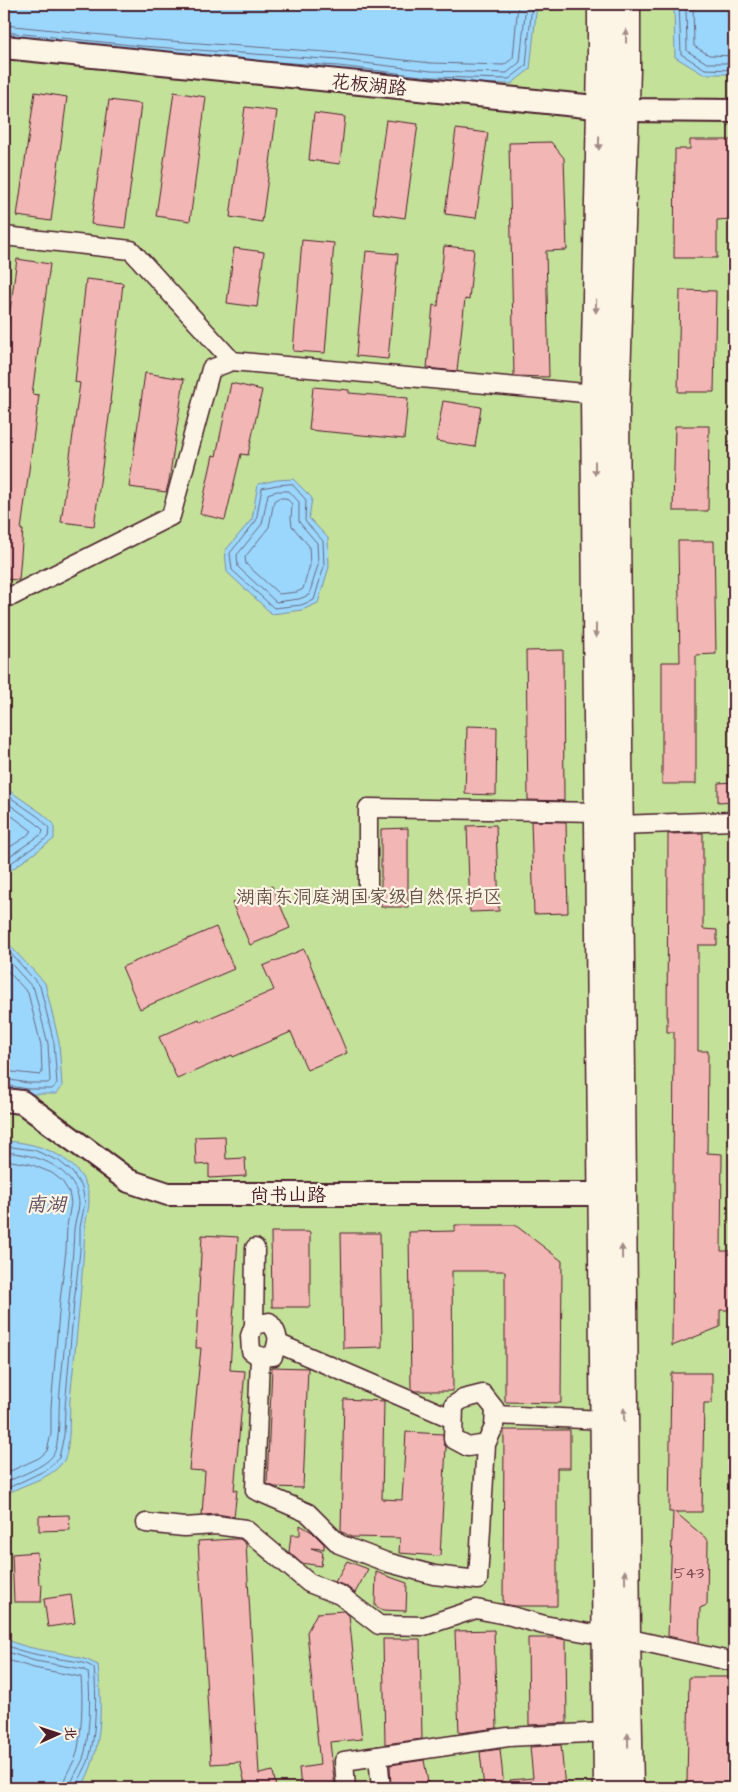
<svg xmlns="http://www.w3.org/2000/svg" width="738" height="1792" viewBox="0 0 738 1792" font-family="'Architects Daughter','LXGW WenKai TC',sans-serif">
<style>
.green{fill:#c3e199;stroke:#868062}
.water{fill:#9bd7fc;stroke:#7b8da8}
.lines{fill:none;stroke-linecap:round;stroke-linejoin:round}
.shore{stroke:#6a697f;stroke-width:1}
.building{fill:#f2b6b4;stroke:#4a1f2b}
.minor-casing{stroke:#4a1f2b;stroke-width:21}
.tertiary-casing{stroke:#4a1f2b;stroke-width:26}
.primary-casing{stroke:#4a1f2b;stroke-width:31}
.minor{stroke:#fcf5e5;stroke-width:18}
.tertiary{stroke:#fcf5e5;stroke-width:22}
.primary{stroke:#fcf5e5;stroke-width:28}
.oneway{fill:#a38a88}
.labels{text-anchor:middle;stroke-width:4.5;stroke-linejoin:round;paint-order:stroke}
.number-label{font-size:16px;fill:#74454d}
.street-label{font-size:19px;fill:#4a1f2b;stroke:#fcf5e5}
.park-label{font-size:19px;fill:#685046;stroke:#fcf5e5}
.water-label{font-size:20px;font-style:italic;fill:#5e4d5f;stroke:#fcf5e5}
</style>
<rect width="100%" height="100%" fill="#f9e2d6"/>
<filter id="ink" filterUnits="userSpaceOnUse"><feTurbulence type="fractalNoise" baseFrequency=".02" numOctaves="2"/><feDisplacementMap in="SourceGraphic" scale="10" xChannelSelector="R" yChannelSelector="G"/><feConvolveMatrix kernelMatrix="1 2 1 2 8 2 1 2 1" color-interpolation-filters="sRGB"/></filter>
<g filter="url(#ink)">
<rect class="green" x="4" y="4" width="730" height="1784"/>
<g class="water">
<polygon points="4,4 537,4 530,69 511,84 430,82 4,43"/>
<polygon points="674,4 734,4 734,74 703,74 675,57"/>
<polygon points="293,479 312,498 309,518 328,538 329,567 318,603 302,610 272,614 227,572 225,551 252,519 258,484 277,480"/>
<polygon points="4,787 43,814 54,824 54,839 4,875"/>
<polygon points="4,937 11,947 45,983 59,1042 62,1086 56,1094 27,1094 4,1090"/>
<path d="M 4,1141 C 35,1142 73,1154 86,1185 C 93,1201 86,1214 85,1229 C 82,1286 76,1343 70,1399 C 69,1414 71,1451 63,1462 C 49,1481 22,1483 4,1496 Z"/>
<path d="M 4,1638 C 33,1654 69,1649 98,1665 C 102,1707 103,1751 81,1788 L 4,1788 Z"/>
</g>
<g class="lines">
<g class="shore">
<polyline points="679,4 681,54 705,69 734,70"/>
<polyline points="686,4 687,51 707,63 734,63"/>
<polyline points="693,4 694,46 709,55 734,56"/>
<polyline points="4,25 142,39 340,53 431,63 504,65 513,58 518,4"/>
<polyline points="4,32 141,46 339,60 431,71 507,73 520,62 526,4"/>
<polyline points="276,62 338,66 430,77 509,79 526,66 532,4"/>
<polygon points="292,484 306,500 305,521 323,541 324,566 314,600 301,605 274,608 232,570 230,553 256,521 262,488 277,485"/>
<polygon points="278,491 289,491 299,502 299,522 317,543 318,565 309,595 299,599 276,602 238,567 237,555 262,524 268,494"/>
<polygon points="279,498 286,498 292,504 291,518 292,526 309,546 310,565 303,589 297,592 279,594 246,564 245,557 269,527 274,501"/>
<polyline points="4,793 40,818 49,828 48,837 4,868"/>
<polyline points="4,801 36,823 43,830 42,834 4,860"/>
<polyline points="4,810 32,831 24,838 4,851"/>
<polyline points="4,946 40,986 54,1043 57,1084 52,1089 28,1089 4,1085"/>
<polyline points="4,956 34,989 48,1044 50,1081 48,1083 28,1083 4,1079"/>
<polyline points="4,967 28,993 41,1045 42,1073 40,1075 4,1071"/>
<polyline points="4,1146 34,1150 59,1161 72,1172 82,1187 85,1203 80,1227 80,1251 74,1302 65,1408 64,1435 59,1458 46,1470 4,1490"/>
<path d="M 4,1152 C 31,1154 62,1162 75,1188 C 77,1192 79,1198 79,1203 C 79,1211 75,1220 74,1229 C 72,1283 65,1337 60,1391 C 58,1407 61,1443 53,1455 C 46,1467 16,1477 4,1483"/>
<polyline points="4,1160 30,1164 52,1173 62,1181 69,1192 71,1203 67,1226 66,1250 60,1301 51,1407 51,1434 47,1451 39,1458 4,1474"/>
<path d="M 4,1644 C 21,1653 41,1655 60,1659 C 72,1661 84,1661 94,1668 C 97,1693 96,1735 89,1759 C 86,1769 78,1778 77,1788"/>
<path d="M 4,1651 L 35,1661 L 82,1669 L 88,1672 C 91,1694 90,1738 83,1759 C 79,1769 71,1778 71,1788"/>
<path d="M 4,1659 L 34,1668 L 81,1677 C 83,1697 82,1737 76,1756 C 72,1767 63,1776 63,1788"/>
</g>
</g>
<g class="building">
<polygon points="35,92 67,97 51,221 17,216"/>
<polygon points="174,92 206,97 190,221 156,216"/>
<polygon points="109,100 141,104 125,228 91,224"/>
<polygon points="245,107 277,111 262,222 230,217"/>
<polygon points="314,113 345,117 340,164 309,160"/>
<polygon points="386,120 418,124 405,218 373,213"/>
<polygon points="456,129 488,133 476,218 445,214"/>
<polygon points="690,140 734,140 734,219 717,220 717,258 674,258 675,149 690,149"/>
<polygon points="551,142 564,158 567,250 546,251 549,377 514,376 509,143"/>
<polygon points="302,240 334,243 325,353 293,351"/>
<polygon points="444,246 474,249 469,300 465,299 457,371 427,368 433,305 438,306"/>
<polygon points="234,248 264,252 257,307 227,303"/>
<polygon points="366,251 398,254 388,359 356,356"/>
<polygon points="17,259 50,264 32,394 39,395 21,530 23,530 19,580 4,579 4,408 7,384 4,383 4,355"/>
<polygon points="86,279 123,283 110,402 111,402 94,526 61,522 80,383 75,382"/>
<polygon points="680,290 716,291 714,392 678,392"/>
<polygon points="145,373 184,379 169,481 166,492 129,487"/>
<polygon points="231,383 262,390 248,455 241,454 225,520 200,514 213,455 216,456"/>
<polygon points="313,387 349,390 349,393 408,398 404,439 309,430"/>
<polygon points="443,401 481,407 475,447 436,441"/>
<polygon points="675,426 709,426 708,511 673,511"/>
<polygon points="678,541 714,541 716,654 696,655 696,784 662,784 662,662 680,662"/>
<polygon points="563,650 564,801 528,800 526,651"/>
<polygon points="467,726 497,727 496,795 465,794"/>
<polygon points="734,782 734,801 718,802 718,783"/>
<polygon points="531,821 566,822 568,913 534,914"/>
<polygon points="496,825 499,911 470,912 467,826"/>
<polygon points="408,828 408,907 381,907 381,829"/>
<polygon points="703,833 703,929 717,930 717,945 698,945 698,1051 708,1051 707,1153 722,1154 721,1251 734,1251 734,1310 720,1310 720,1327 672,1346 674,1032 667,1032 668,834"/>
<polygon points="272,886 290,928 250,945 232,903"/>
<polygon points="216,927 234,969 140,1009 122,967"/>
<polygon points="304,949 347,1053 307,1070 291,1032 233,1057 232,1055 177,1079 159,1037 199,1019 200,1022 274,990 263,966"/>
<polygon points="225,1136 226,1159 245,1158 246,1176 209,1178 209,1164 196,1165 195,1137"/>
<polygon points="455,1225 515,1225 562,1261 561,1403 505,1402 505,1271 452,1271 453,1391 415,1391 411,1389 409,1232 455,1231"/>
<polygon points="271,1232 310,1232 310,1307 272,1307"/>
<polygon points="341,1233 380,1233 382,1347 343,1348"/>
<polygon points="202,1235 238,1237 230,1370 245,1371 234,1490 237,1490 234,1517 217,1514 202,1515 205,1471 189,1470 201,1348 196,1348"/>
<polygon points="272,1367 308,1368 303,1488 275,1487 267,1484"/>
<polygon points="671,1373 712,1373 712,1403 704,1403 702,1512 675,1512 708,1540 707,1605 700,1608 699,1643 668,1636 673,1512 669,1512"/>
<polygon points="344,1399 384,1401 382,1499 402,1500 406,1432 443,1434 444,1444 446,1447 440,1556 399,1553 400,1538 351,1537 341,1531"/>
<polygon points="504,1430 570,1430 570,1468 557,1468 557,1606 515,1606 503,1604"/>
<polygon points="69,1515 70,1530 39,1531 39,1516"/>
<polygon points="300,1525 312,1532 324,1544 324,1549 311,1548 323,1552 321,1566 301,1563 289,1552 291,1535 300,1535"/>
<polygon points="236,1539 240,1539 246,1544 259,1774 273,1771 276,1788 246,1788 240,1762 211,1764 198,1541"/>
<polygon points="37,1552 39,1584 42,1584 41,1602 14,1602 12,1554"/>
<polygon points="347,1561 368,1569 355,1593 346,1586 335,1582"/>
<polygon points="376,1572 407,1583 406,1611 383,1610 375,1606"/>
<polygon points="71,1595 75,1623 48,1627 44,1599"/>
<polygon points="343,1611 349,1615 362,1739 330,1742 335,1788 301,1788 299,1768 320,1765 307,1632 317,1613"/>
<polygon points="494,1630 497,1728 459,1733 455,1631"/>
<polygon points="528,1638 556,1638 566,1640 567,1723 529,1725"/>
<polygon points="383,1639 420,1639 422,1739 385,1744"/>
<polygon points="689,1677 733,1677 731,1784 687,1784"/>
<polygon points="561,1745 565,1788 511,1788 510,1780 533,1778 530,1747"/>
<polygon points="500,1749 504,1788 484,1788 480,1752"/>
<polygon points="424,1760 429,1788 391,1788 390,1765"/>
</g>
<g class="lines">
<g class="minor-casing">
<g id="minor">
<polyline points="4,236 131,250 232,361 595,394"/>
<polyline points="4,596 12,596 171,516 211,369 232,361"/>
<polyline points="618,825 734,821"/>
<polyline points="368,887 368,808 598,812"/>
<path d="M 254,1325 L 250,1336 L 251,1351 L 260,1357 L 273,1356 C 279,1340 280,1335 269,1322 L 254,1325 L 255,1248"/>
<polyline points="277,1343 453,1419"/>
<polyline points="260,1357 255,1490 308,1513 339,1544 386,1562 434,1575 478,1580 486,1444 494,1427 495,1409 483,1394 463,1399 454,1405 453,1439 468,1447 486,1444"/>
<polyline points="495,1415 604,1420"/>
<polyline points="146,1523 184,1527 216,1525 245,1529 309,1583 340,1595 379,1625 424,1626 476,1609 511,1616 544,1625 606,1636"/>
<polyline points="626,1638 734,1662"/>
<polyline points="378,1756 381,1788"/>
<polyline points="346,1788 344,1761 508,1737 607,1732"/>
</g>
</g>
<g class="tertiary-casing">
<g id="tertiary">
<polyline points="4,47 625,110 734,111"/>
<polyline points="4,1100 22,1102 129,1181 168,1194 601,1194"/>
</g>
</g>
<g class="primary-casing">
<g id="primary">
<polyline points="602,4 602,60 595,394 608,1788"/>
<polyline points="626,4 626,69 615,410 626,1638 629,1788"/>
</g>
</g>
<use href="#minor" class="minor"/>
<use href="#tertiary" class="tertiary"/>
<use href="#primary" class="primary"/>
</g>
<defs><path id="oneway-solid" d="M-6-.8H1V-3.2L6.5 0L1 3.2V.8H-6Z" transform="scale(1.25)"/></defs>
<g class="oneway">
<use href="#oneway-solid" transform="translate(626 36) rotate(-91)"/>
<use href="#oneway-solid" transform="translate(599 143) rotate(91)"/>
<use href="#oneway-solid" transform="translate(596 306) rotate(91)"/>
<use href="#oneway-solid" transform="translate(595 468) rotate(90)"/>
<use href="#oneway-solid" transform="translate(596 631) rotate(90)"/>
<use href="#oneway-solid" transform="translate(622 1252) rotate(-91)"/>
<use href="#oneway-solid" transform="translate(624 1415) rotate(-91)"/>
<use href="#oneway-solid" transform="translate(625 1577) rotate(-91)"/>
<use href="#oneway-solid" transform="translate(628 1740) rotate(-91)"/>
</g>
</g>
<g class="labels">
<g class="number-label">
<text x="689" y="1578">543</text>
</g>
<g class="street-label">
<text transform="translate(369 84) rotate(6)" y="7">花板湖路</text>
<text x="288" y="1201">尚书山路</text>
</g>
<g class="park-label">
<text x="369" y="903">湖南东洞庭湖国家级自然保护区</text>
</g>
<g class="water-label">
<text x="46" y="1211">南湖</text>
</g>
</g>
<rect width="738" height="1792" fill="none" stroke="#fcf5e5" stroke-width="20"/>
<rect x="10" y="10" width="718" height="1772" fill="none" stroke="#4a1f2b" stroke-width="2" filter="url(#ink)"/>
<g transform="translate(58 1734) rotate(87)" stroke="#fcf5e5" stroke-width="4" paint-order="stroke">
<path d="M0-4L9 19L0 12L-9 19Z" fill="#4a1f2b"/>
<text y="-8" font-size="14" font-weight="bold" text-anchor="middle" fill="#4a1f2b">北</text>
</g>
</svg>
